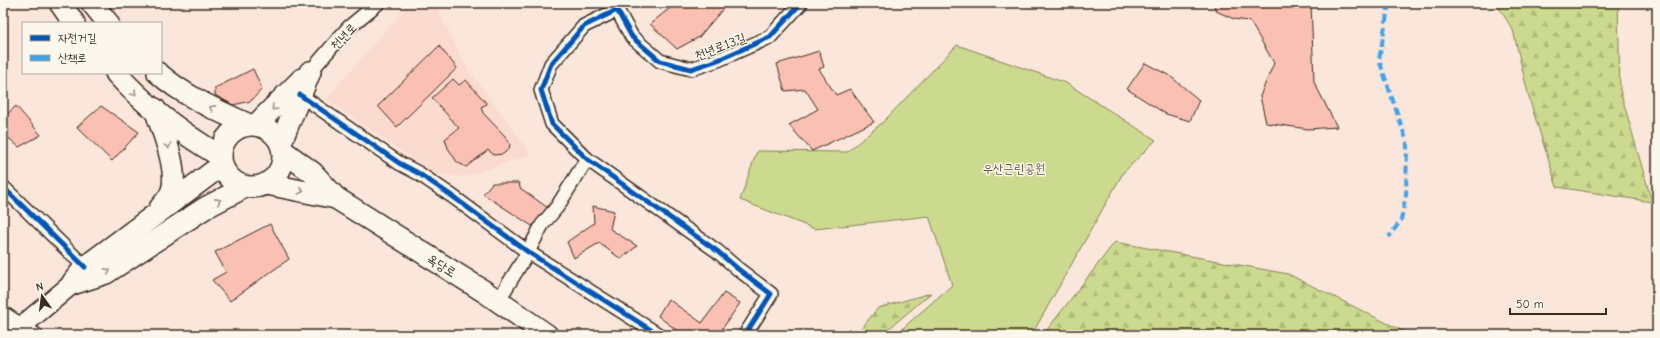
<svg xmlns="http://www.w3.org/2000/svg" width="1660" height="338" viewBox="0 0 1660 338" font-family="'Comic Neue','Poor Story',sans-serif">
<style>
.built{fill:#fbdbcf}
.forest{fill:url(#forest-firs);stroke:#838256}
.green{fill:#cbda8e;stroke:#838256}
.building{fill:#fbc0b4;stroke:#3b2a1e}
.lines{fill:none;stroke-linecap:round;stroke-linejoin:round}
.minor-casing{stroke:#3b2a1e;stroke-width:16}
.secondary-casing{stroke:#3b2a1e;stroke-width:22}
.primary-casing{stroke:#3b2a1e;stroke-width:24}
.minor{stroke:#fbf7ec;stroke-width:13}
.secondary{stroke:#fbf7ec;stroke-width:19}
.primary{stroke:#fbf7ec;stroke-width:21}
.quiet{stroke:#3fa3ea;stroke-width:4;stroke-dasharray:8 4;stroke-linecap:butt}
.cycleway-casing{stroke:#fbf7ec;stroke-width:8}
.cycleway{stroke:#0057b8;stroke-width:5}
.oneway{stroke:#9b9085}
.labels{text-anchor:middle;stroke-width:3;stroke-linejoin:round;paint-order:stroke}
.street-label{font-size:13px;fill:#3b2a1e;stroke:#fbf7ec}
.park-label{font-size:13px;fill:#5f563a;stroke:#fbf7ec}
</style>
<defs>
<pattern id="forest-firs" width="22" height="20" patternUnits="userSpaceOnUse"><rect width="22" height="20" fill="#cbda8e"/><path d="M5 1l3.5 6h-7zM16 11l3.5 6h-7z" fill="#afbb7a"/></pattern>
</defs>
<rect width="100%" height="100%" fill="#fbe6db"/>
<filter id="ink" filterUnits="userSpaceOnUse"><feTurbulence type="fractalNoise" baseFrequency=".025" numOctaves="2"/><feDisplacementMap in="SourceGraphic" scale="8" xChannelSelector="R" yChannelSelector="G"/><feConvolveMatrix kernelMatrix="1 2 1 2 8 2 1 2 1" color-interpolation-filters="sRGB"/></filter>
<g filter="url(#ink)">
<polygon class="built" points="418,3 435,3 466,66 531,154 465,177 434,174 326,99 405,8"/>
<g class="forest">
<polygon points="1496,3 1618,3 1620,90 1652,202 1557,187 1529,98 1513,30"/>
<polygon points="1115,242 1288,274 1411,335 1043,335"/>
<polygon points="931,293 885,332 885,335 856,335 878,308"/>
</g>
<polygon class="green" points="957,45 1066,83 1156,140 1123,173 1035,329 1020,335 895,335 952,285 929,216 815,229 740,200 757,151 847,152 883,122"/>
<g class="building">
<polygon points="677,3 728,3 699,37 677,49 650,24 670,8 678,7"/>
<polygon points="1213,3 1311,3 1314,82 1337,127 1308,129 1266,123 1260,96 1274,63 1252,25 1248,21 1234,19 1216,11"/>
<polygon points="439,46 457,68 397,127 378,106"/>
<polygon points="819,51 824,67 819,69 836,95 850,89 874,122 812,151 789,125 818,109 805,89 785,91 777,64"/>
<polygon points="1145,63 1170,76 1199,100 1190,121 1166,114 1127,89"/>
<polygon points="253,69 262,89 251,101 233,105 215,95 215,88"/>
<polygon points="453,79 459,85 466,80 487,104 481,107 483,113 505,136 510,144 509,149 503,154 494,155 488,150 466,167 457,162 448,148 445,139 459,128 432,98"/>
<polygon points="16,106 41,135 19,147 3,133 3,118"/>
<polygon points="101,106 139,132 112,161 77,127"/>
<polygon points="492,183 519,183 520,188 551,210 532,226 483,194"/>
<polygon points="593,206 614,211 610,229 637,246 621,259 599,243 574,258 567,242 594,223"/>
<polygon points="270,224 289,259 230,301 212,280 226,272 215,252"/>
<polygon points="724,293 740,303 718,335 697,335 690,330 683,335 658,316 668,299 702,323"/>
</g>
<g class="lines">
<g class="minor-casing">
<g id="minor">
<polyline points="611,3 617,10 632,37 660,61 691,69 718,60 770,37 801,3"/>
<polyline points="617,10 584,26 551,64 541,90 552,124 587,159 717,251 738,269 771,294 745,335"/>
<polyline points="310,72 348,28 378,3"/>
<polyline points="300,95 399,163 418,173 452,196 528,252 659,335"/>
<polyline points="3,187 85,267"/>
<polyline points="498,301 528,252 542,225 557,207 587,159"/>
<polyline points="3,313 36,335"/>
</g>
</g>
<g class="secondary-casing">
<polyline id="secondary" points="8,335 22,326 72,284"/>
</g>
<g class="primary-casing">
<g id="primary">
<polyline points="60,3 74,23"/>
<polyline points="92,3 108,23"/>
<path d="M 116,73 C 145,106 183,134 220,156"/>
<path d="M 158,73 C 184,96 216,110 247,124"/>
<path d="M 155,109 C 162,129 180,173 171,193 C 169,198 164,203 160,208"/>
<polyline points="257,124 302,79"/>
<circle cx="252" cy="156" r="31"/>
<polyline points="281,142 310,72"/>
<polyline points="283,151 313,173 336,198 485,292 547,335"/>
<polyline points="267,184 336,198"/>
<polyline points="73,282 85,267 222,165"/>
<polyline points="72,284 106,273 205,208 245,187"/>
</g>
</g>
<use href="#minor" class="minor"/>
<use href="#secondary" class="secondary"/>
<use href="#primary" class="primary"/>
<polyline class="quiet" points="1389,3 1379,60 1407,142 1406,195 1401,220 1389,237"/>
<g class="cycleway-casing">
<g id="cycleway">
<polyline points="611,3 617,10 632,37 660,61 691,69 718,60 770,37 801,3"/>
<polyline points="617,10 584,26 551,64 541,90 552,124 587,159 717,251 738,269 771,294 745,335"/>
<polyline points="300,95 399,163 418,173 452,196 528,252 659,335"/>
<polyline points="3,187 85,267"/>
</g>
</g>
<use href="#cycleway" class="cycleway"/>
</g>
<defs><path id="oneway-chevron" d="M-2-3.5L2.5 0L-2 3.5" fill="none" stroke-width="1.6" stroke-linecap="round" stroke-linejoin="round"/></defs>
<g class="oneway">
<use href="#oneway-chevron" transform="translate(134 93) rotate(43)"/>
<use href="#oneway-chevron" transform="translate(212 108) rotate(-151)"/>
<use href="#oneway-chevron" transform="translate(274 108) rotate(135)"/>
<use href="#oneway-chevron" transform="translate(168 146) rotate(75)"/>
<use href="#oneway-chevron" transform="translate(301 191) rotate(11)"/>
<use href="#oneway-chevron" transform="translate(218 201) rotate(-28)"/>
<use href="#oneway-chevron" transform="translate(108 271) rotate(-28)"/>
</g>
</g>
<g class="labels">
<g class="street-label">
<text transform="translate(343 36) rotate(-46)" y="5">천년로</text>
<text transform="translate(720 46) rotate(-21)" y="5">천년로13길</text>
<text transform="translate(442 265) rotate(32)" y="5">옥당로</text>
</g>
<g class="park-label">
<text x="1014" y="173">우산근린공원</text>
</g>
</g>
<rect width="1660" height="338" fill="none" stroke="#fbf7ec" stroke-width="16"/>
<rect x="8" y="8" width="1644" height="322" fill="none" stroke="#3b2a1e" stroke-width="1.5" filter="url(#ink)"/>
<rect x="22" y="22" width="140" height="52" fill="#fbf7ec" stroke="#aea59a"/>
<rect x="30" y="35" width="20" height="6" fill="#0057b8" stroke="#aea59a"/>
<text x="58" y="42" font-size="12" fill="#3b2a1e">자전거길</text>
<rect x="30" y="55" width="20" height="6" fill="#3fa3ea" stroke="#aea59a"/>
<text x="58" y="62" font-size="12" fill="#3b2a1e">산책로</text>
<g transform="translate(42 296) rotate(346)" stroke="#fbf7ec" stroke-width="3" paint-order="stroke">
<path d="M0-3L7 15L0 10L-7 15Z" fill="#3b2a1e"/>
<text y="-6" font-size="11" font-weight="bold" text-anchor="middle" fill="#3b2a1e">N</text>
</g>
<path d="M1510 308v6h96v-6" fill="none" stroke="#3b2a1e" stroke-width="2"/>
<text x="1516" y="308" font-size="12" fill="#3b2a1e" stroke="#fbf7ec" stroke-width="3" paint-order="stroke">50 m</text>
</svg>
